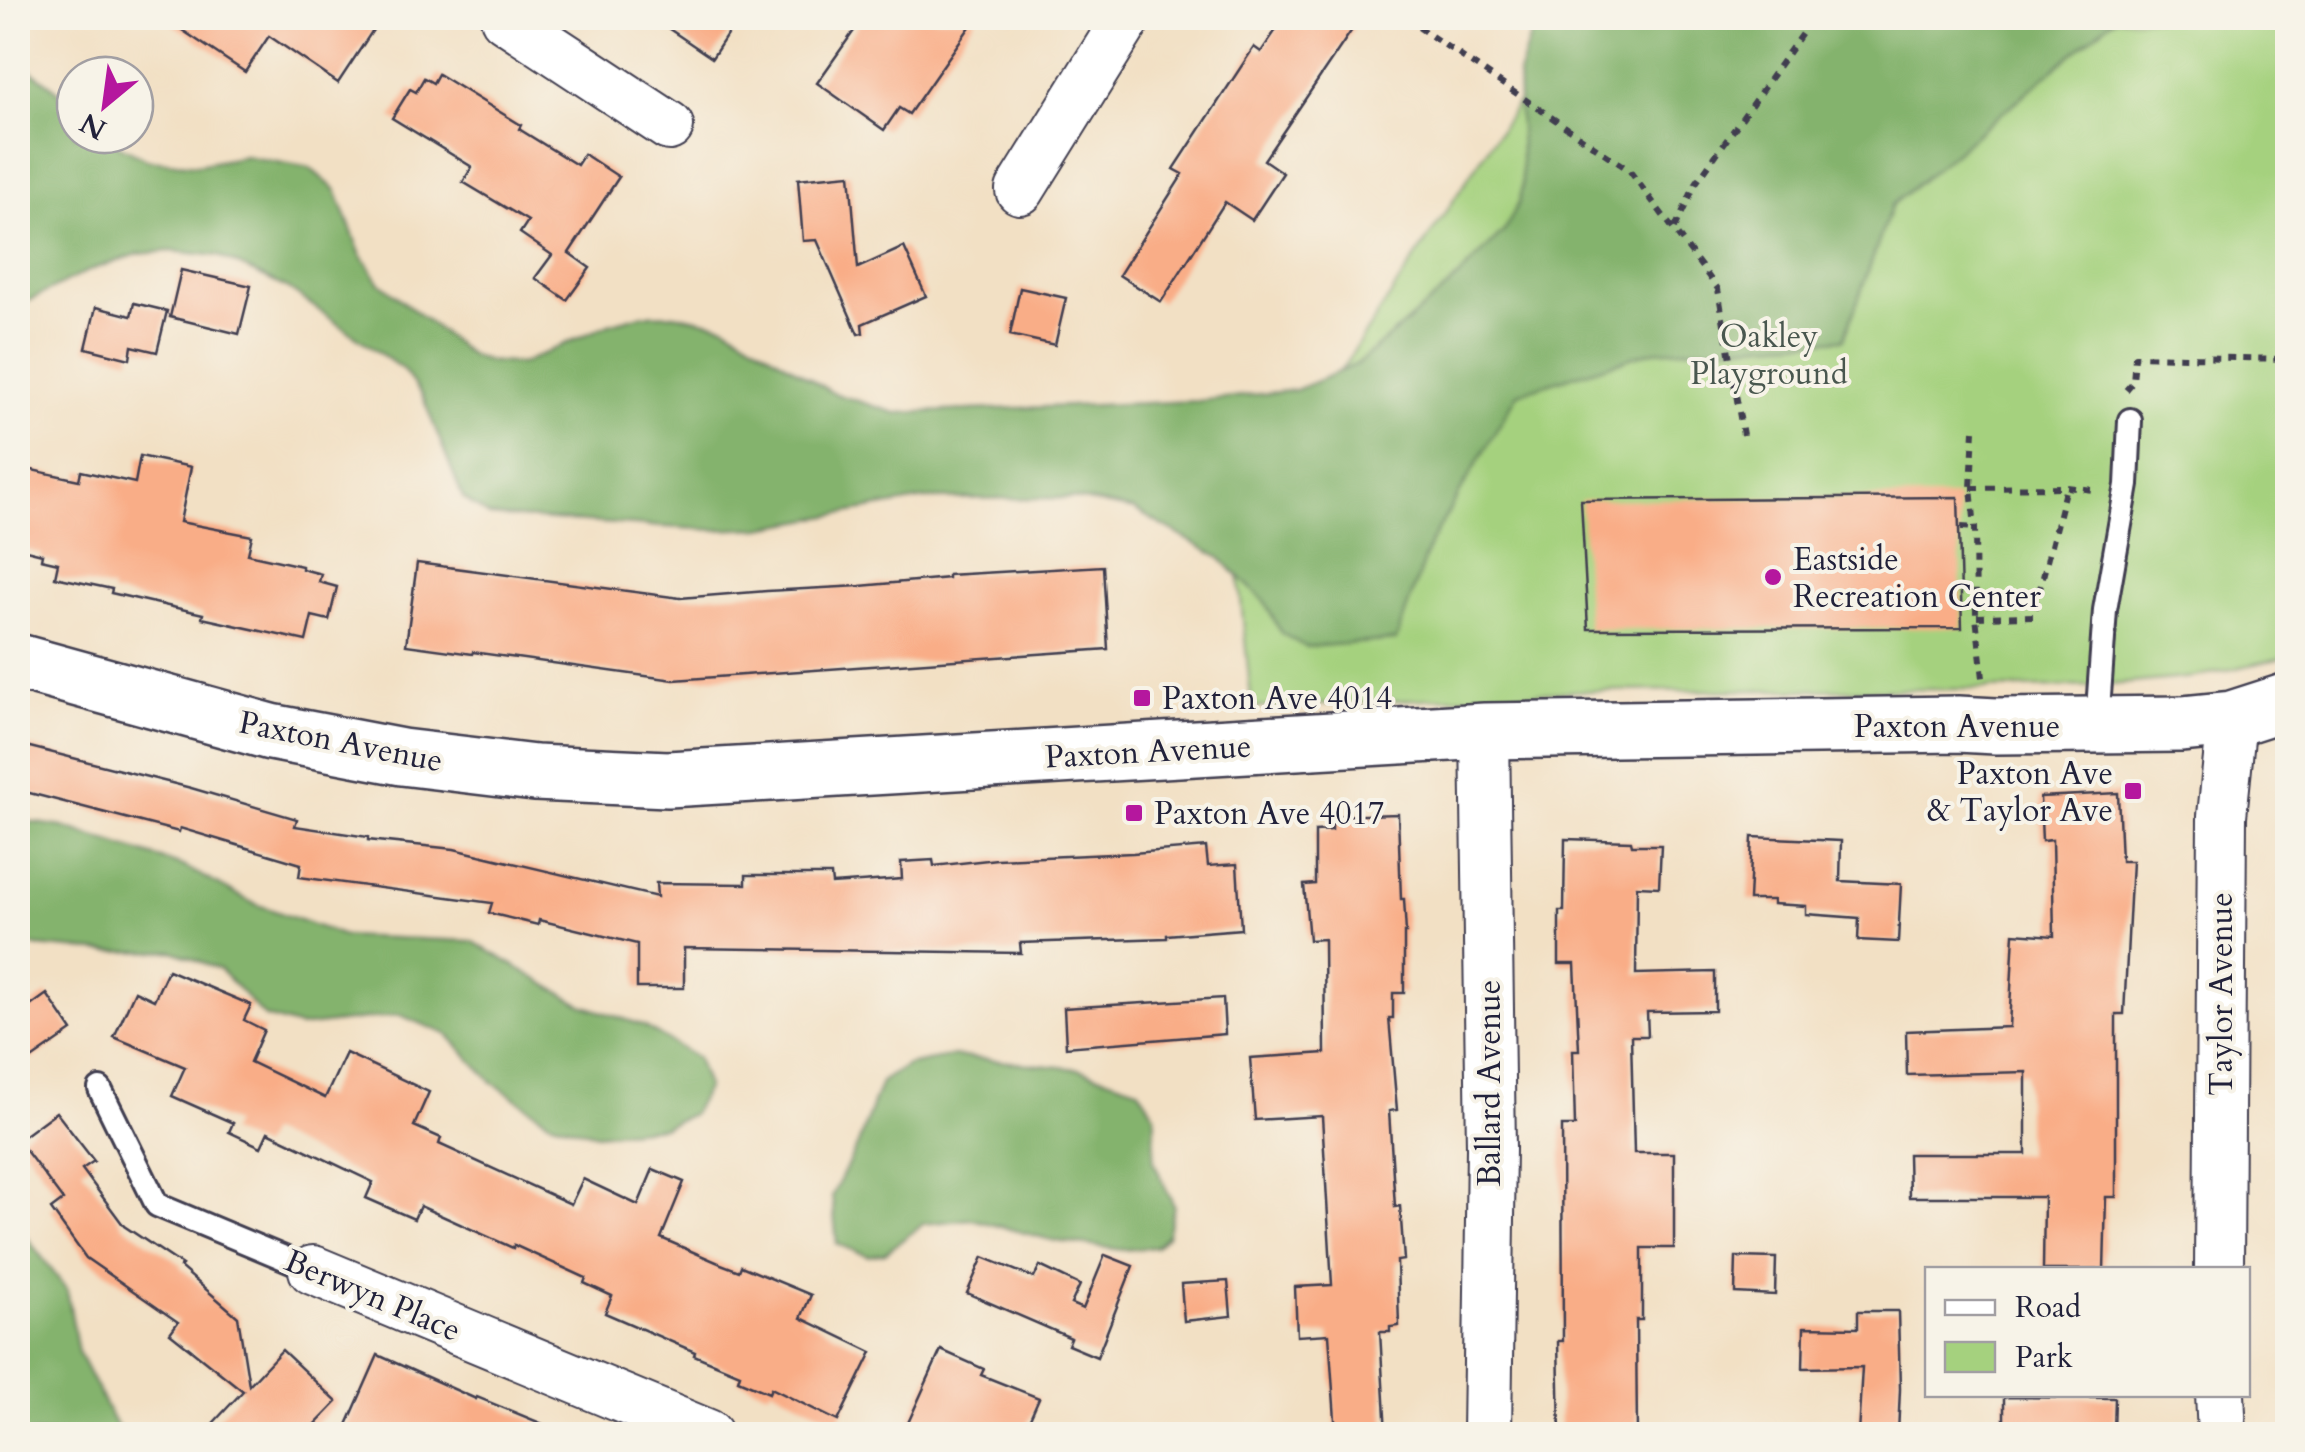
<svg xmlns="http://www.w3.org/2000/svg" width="2305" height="1452" viewBox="0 0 2305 1452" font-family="Cardo,serif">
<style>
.green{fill:#a5d17e;stroke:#647a5c;stroke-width:2.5}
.forest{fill:#84b36d;stroke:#536a54;stroke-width:2.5}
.building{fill:#f9ad87}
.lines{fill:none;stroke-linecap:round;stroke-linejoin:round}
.service-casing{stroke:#413e50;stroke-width:28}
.minor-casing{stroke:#413e50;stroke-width:52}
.tertiary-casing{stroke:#413e50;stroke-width:60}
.path{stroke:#413e50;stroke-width:6;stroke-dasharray:8 8;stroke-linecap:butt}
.service{stroke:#fff;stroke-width:22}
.minor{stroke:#fff;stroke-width:48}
.tertiary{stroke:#fff;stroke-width:55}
.poi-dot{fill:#b5179e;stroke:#f7f3e8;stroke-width:4}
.labels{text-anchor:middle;stroke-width:8;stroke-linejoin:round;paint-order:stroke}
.park-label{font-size:32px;fill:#49574f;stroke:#f7f3e8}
.poi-label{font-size:32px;fill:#22223b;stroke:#f7f3e8;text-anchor:start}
.street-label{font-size:32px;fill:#22223b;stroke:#f7f3e8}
</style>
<rect width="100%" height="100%" fill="#f7f3e8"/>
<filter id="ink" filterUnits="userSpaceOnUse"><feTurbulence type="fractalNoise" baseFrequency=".01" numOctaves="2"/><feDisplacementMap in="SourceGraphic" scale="20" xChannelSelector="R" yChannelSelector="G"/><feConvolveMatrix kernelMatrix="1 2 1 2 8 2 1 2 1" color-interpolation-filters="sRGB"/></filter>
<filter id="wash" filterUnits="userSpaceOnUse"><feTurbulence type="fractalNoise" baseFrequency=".0048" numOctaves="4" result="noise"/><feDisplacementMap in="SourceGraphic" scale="40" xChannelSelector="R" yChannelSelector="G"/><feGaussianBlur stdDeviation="2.25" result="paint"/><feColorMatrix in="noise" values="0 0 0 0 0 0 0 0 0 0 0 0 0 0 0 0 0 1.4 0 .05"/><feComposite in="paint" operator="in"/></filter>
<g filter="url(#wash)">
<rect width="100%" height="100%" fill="#f2e0c4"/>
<polygon class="green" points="1574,18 2287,18 2287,657 2195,677 2099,686 1984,689 1576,691 1252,708 1234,532"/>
<g class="forest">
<polygon points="1536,18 2115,18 1892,205 1844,339 1653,351 1518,393 1429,545 1396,640 1306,647 1281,633 1265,602 1220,558 1135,510 1072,498 925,499 761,528 714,530 489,516 463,498 422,395 402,369 289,289 219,256 171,251 138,254 90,270 18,306 18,61 56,89 75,114 75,135 98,135 149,160 197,165 245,156 310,168 336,190 360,253 379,282 471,356 488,361 521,364 609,324 641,315 675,314 725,325 833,393 896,413 1198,401 1296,390 1357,364 1447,288 1505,230 1519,202 1522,185 1518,74"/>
<polygon points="18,820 63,827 183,866 253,903 344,936 472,941 582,1005 642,1025 697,1058 707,1087 692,1114 663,1127 597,1134 549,1121 492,1082 447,1034 400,1015 299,1027 265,1017 219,969 173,951 107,952 23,945 18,948"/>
<polygon points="953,1056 1079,1069 1138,1088 1155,1114 1154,1162 1174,1206 1167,1236 1155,1247 1123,1250 1055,1241 972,1219 923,1224 885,1253 868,1256 837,1244 832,1196 858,1144 881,1082 907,1065"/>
<polygon points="18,1226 67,1290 78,1352 114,1422 123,1434 18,1434"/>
</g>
<g id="blocks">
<g class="building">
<polygon points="164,18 353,18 373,30 338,83 269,36 245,72"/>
<polygon points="653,18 738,18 712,58"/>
<polygon points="863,18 976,18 909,114 899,108 884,130 817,83"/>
<polygon points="1284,18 1360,18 1264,160 1283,173 1252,220 1225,202 1161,302 1119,275 1183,174 1174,169 1254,47 1261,52"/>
<polygon points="438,74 521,125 519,129 577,165 584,154 619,177 569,253 590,268 567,300 535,278 552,255 520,233 528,221 463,182 472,167 392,118 410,89 416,92 424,78 433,83"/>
<polygon points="850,174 858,268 904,247 926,296 862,324 863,333 858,334 817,240 803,241 798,179"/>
<polygon points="181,270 251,286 239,334 170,317"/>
<polygon points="1020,288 1066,298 1055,345 1010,335"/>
<polygon points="134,303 167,311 157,352 132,346 130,359 86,348 96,307 131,316"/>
<polygon points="140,456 191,467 180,522 252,536 248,554 302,566 302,569 321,574 319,582 337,587 329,620 312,616 306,641 202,618 203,614 111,593 112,589 55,577 58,563 41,559 42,554 18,548 18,467 79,480 81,471 135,483"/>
<polygon points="1958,497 1962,628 1588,629 1581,500"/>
<polygon points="417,563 680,598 767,591 860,586 948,578 948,575 1103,566 1108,649 674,680 473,652 472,654 406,645"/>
<polygon points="18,744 191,788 297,819 295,826 368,837 368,840 454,849 657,897 656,883 746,884 746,875 831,875 832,884 902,879 901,862 933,860 934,866 997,859 1133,853 1206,847 1208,866 1237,864 1241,929 1167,935 1167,938 1020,943 1021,953 684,948 684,988 637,988 637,944 539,920 538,925 489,913 492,903 299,877 301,864 180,828 179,832 18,790"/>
<polygon points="2118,793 2121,861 2132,861 2124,1014 2116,1014 2116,1197 2106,1197 2104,1270 2043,1270 2044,1197 1909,1197 1908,1154 2026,1154 2026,1072 1907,1075 1906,1031 2009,1027 2014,933 2054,936 2052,840 2042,841 2040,797"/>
<polygon points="1398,814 1401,899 1404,899 1406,933 1404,933 1404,993 1393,993 1393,1018 1389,1018 1397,1110 1389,1111 1395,1207 1400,1206 1404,1260 1397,1261 1399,1326 1390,1327 1390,1332 1380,1332 1386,1434 1336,1434 1329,1334 1297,1336 1295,1287 1332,1285 1322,1116 1255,1120 1250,1058 1325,1053 1324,939 1309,940 1304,885 1315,884 1315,831 1332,830 1332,816"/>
<polygon points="1752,837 1841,841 1840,881 1901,884 1898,942 1858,940 1859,918 1806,914 1806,906 1773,904 1773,900 1749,900"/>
<polygon points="1565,839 1631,841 1632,845 1661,845 1659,887 1637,886 1636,974 1715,972 1715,1011 1647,1012 1648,1036 1631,1036 1634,1153 1674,1153 1674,1248 1642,1248 1642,1320 1636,1320 1637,1434 1560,1434 1558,1341 1563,1341 1562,1126 1575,1126 1573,1050 1579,1050 1575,964 1559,964 1559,911 1564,911"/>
<polygon points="168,970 251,1005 244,1020 264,1030 250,1062 325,1098 346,1053 429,1092 414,1126 441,1138 439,1144 571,1204 583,1179 638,1205 653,1169 684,1182 661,1238 721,1264 739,1271 741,1266 811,1295 801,1318 872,1352 838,1421 771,1388 769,1393 738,1380 740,1374 694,1355 695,1352 605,1313 612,1296 584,1283 586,1278 514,1245 513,1248 420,1206 414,1219 366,1198 373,1182 268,1132 261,1147 229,1132 233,1123 172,1096 185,1067 114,1037 135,991 154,1000"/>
<polygon points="47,994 72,1031 30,1060 18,1042 18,1015"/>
<polygon points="1223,998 1225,1034 1066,1047 1064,1008"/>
<polygon points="56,1112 94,1161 82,1169 124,1226 182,1265 180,1267 238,1317 249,1385 282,1350 337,1402 306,1434 203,1434 243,1391 170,1333 178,1322 86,1258 51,1209 63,1200 18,1140"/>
<polygon points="1105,1255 1133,1266 1097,1357 1068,1345 1071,1338 967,1293 983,1257 1034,1278 1040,1266 1080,1285 1071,1304 1083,1309"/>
<polygon points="1736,1257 1776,1258 1775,1295 1735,1293"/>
<polygon points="1228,1281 1231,1316 1184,1321 1181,1284"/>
<polygon points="1858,1311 1898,1311 1900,1389 1898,1434 1858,1434 1862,1367 1803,1368 1804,1327 1858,1328"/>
<polygon points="941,1350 984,1369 981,1375 1039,1398 1023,1434 903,1434"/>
<polygon points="378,1355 476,1399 477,1397 567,1434 343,1434"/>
<polygon points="2004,1397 2115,1398 2114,1432 2103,1432 2103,1434 2004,1434"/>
</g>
</g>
</g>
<g filter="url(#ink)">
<use href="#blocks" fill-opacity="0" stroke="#413e50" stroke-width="2.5"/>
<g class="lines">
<g class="service-casing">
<g id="service">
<polyline points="2097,724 2105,610 2127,485 2130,420"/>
<polyline points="100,1089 157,1205 313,1270"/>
</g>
</g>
<g class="minor-casing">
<g id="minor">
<polyline points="505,18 669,126"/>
<polyline points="1020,190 1127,18"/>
<polyline points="1485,731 1491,1148 1487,1434"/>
<polyline points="313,1270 708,1434"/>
<polyline points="2219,1270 2222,816 2232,719"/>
<polyline points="2220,1394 2222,1434"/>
</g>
</g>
<g class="tertiary-casing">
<polyline id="tertiary" points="18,662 271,732 402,757 535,773 668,779 1485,731 1958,724 1996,726 2182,724 2232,719 2288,701"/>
</g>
<g class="path">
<polyline points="1405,18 1629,170 1718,289 1743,435"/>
<polyline points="1675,228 1696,183 1813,18"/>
<polyline points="2126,390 2133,382 2135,356 2288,359"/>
<polyline points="1974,430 1971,488 1975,528 1976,617 1983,678"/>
<polyline points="1971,488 2066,487 2094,490 2094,487"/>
<polyline points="1961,527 1975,528"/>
<polyline points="1977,617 2033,616 2066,487"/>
</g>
<use href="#service" class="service"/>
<use href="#minor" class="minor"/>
<use href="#tertiary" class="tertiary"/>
</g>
</g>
<g class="poi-dot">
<circle cx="1773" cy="577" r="10"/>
<rect x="1132" y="688" width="20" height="20" rx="5"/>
<rect x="2123" y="781" width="20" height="20" rx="5"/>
<rect x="1124" y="803" width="20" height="20" rx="5"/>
</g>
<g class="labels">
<g class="park-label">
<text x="1769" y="347">Oakley<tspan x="1769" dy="37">Playground</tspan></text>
</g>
<g class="poi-label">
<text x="1793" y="570">Eastside<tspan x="1793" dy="37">Recreation Center</tspan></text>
<text x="1162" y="709">Paxton Ave 4014</text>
<text x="2113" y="784" text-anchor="end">Paxton Ave<tspan x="2113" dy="37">&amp; Taylor Ave</tspan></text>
<text x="1154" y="824">Paxton Ave 4017</text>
</g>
<g class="street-label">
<text x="1957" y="737">Paxton Avenue</text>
<text transform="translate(341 741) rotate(11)" y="11">Paxton Avenue</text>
<text transform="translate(1148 751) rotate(-3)" y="11">Paxton Avenue</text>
<text transform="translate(2221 994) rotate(-90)" y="11">Taylor Avenue</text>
<text transform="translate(1489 1083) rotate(-90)" y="11">Ballard Avenue</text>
<text transform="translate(373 1295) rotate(23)" y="11">Berwyn Place</text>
</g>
</g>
<rect width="2305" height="1452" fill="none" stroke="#f7f3e8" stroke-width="60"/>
<rect x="1925" y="1267" width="325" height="130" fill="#f7f3e8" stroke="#a29fa3" stroke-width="2.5"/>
<rect x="1945" y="1300" width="50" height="15" fill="#ffffff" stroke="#a29fa3" stroke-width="2.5"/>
<text x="2015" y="1317" font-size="30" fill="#22223b">Road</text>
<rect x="1945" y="1342" width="50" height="30" fill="#a5d17e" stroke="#a29fa3" stroke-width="2.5"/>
<text x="2015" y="1367" font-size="30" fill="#22223b">Park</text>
<g transform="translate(105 105) rotate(209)"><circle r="48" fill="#f7f3e8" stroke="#a29fa3" stroke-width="2.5"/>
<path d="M0-8L18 38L0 25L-18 38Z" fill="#b5179e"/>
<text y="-15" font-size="28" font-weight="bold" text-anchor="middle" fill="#22223b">N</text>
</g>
</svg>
